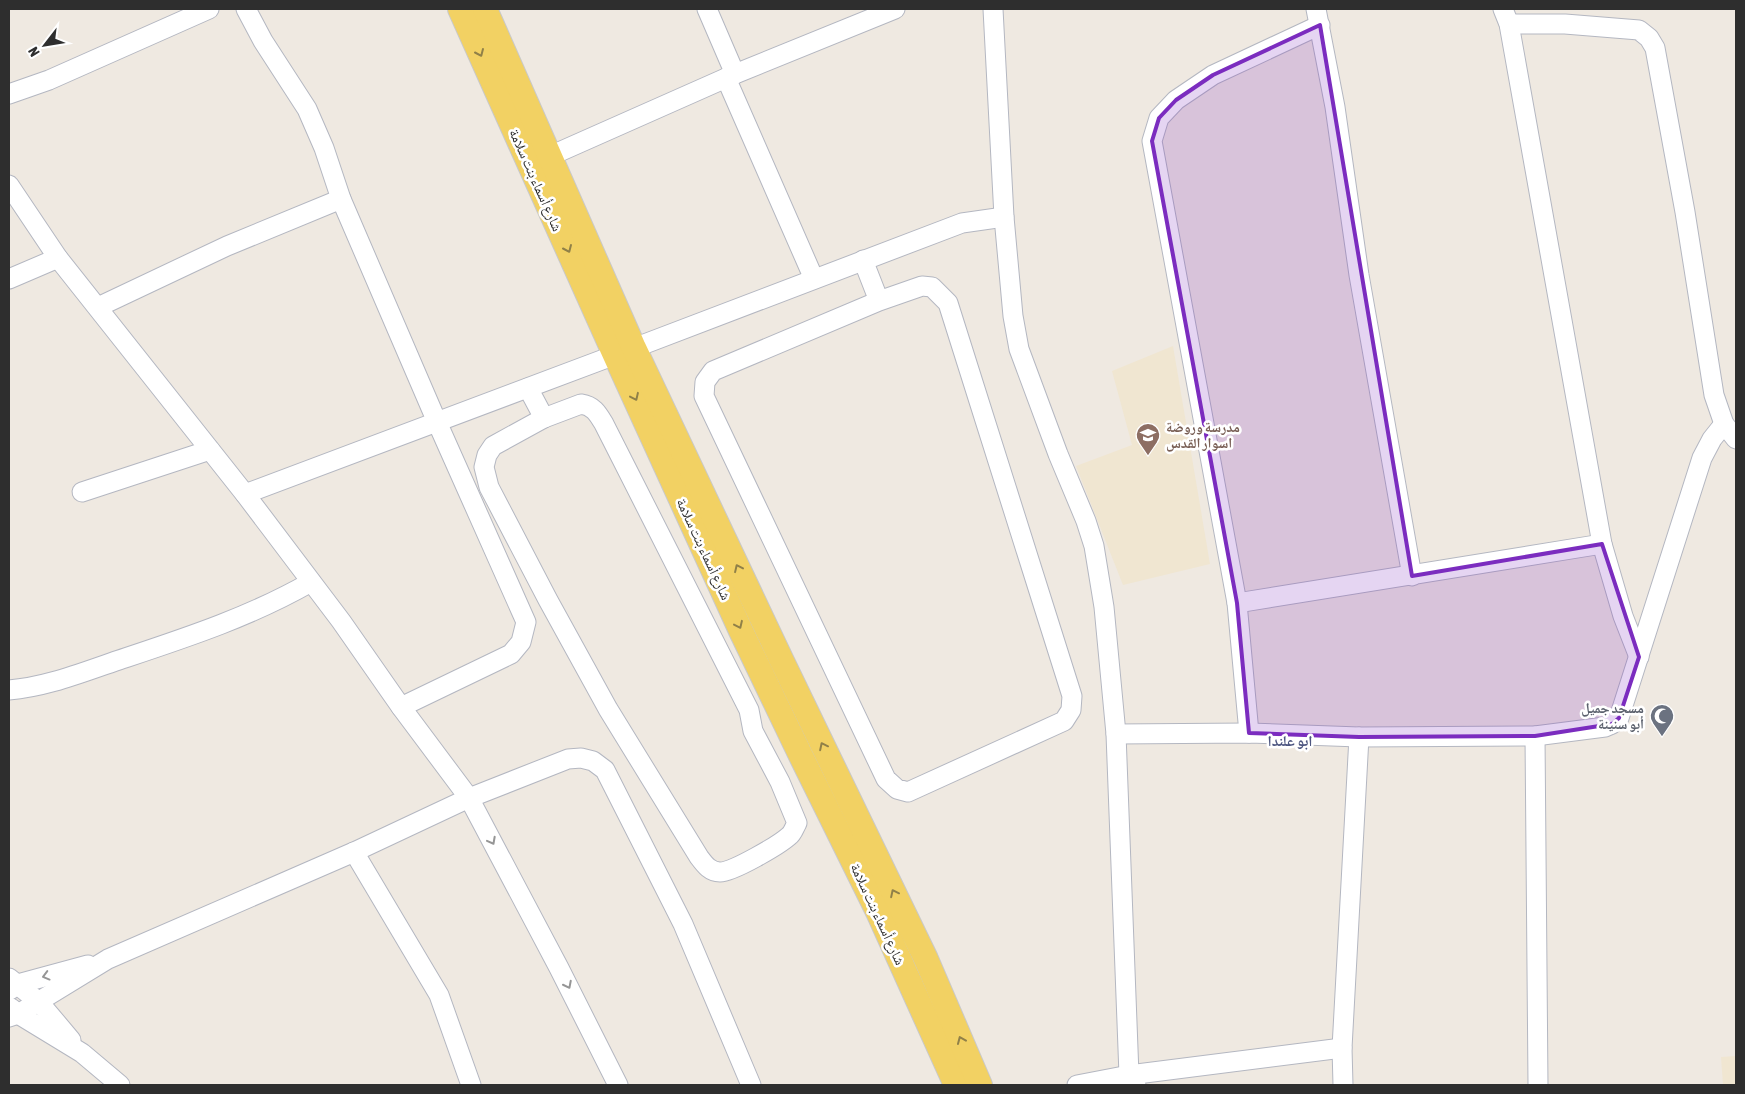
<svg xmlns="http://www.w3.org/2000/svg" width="1745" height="1094" viewBox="0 0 1745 1094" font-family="'Asap Condensed','Noto Naskh Arabic',sans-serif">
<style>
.education{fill:#f0e6d1}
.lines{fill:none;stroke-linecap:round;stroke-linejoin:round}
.minor-casing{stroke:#b4b7c1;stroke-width:21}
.major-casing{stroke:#c9c9c9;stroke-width:26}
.minor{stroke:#fff;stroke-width:19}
.major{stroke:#f2d163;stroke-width:24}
.oneway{stroke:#908048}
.oneway2{stroke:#969696}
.marked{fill:#7b2cbf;fill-opacity:0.2;stroke:#7b2cbf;stroke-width:4;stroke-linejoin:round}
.labels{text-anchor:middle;stroke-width:5;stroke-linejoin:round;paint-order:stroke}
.street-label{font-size:14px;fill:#2e2e2e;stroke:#fff}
.education-label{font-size:14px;font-weight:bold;fill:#785e54;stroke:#fff;text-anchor:start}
.worship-label{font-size:14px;font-weight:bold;fill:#5b616d;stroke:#fff;text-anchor:end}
.neighbourhood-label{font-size:15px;font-weight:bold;fill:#4d5680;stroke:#fff}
</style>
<rect width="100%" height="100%" fill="#efe9e1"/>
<g class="education">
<polygon points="1173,346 1210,564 1123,585 1076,466 1132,445 1112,371"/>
<polygon points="1736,1056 1736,1085 1723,1085 1721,1057"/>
</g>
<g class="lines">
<g class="minor-casing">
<g id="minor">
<polyline points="246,9 263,41 307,109 324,148 341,199 437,422 526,622 521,642 511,654 401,707"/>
<polyline points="707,9 735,74"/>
<polyline points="993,9 1004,217 1013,316 1019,349 1058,454 1086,521 1094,546 1104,607 1116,734 1129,1075 1136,1085"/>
<polyline points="1316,9 1335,107 1359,275 1412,576"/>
<polyline points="1503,9 1509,24 1602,544 1623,616 1639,657"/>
<polyline points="1509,24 1565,24 1639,30 1649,38 1655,48 1685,212 1714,395 1724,424 1736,439"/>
<polyline points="726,78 814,279"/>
<polyline points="9,94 49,80 209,9"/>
<polyline points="550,156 735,74 895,9"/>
<polyline points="9,185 58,258 245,494 341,621 401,707 469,798 559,968 618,1085"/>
<polyline points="863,260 879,301 922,286 932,287 948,303 1072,696 1071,710 1064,721 908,792 897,789 886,779 704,396 705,382 713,371 879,301"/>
<polyline points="9,279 58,258"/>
<polyline points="98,307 227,246 341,199"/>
<polyline points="634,348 962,223 1004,217"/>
<polyline points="528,388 544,418"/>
<path d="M 581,404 C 594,406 598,414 604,424 L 749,710 L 753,731 L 780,782 L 797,823 C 794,828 793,833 789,836 C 779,845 733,872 720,872 C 710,872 705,865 699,857 L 608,709 L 548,600 L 489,487 L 484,467 L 487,455 L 493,446 L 544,418 Z"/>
<polyline points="82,492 210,450"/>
<polyline points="245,494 615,355"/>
<polyline points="1237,603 1602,544"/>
<path d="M 9,690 C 47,687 83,672 119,660 C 185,638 250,617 311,582"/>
<polyline points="1249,733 1237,603 1152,141 1159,118 1176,100 1213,75 1320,25"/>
<polyline points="1116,734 1249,733 1359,737 1535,736 1605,727 1612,724 1619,718 1702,458 1712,439 1724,424"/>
<polyline points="1535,736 1538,1085"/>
<polyline points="354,852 439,995 471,1085"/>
<polyline points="9,978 39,1002 71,1040"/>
<polyline points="10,990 18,984 88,965"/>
<polyline points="11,1008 18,1014 82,1053 120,1085"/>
<polyline points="9,1017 18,1014 108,959 354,852 469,798 568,759 581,758 593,761 605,770 683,924 751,1085"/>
<polyline points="1077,1085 1129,1075 1342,1048"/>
<polyline points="1343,1085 1342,1048 1359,737"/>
</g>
</g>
<g class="major-casing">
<g id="major">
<polyline points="460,9 615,355 741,631 800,754 878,912 956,1085"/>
<polyline points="485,9 634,348 781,659 926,959 980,1085"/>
</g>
</g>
<use href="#minor" class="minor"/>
<use href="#major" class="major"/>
</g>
<defs><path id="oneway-chevron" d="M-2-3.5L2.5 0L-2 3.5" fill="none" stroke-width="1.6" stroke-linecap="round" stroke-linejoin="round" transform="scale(1.25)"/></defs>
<g class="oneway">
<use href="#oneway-chevron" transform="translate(480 53) rotate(66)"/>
<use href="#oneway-chevron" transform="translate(568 249) rotate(66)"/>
<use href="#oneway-chevron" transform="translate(635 397) rotate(65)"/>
<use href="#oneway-chevron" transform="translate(738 568) rotate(-115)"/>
<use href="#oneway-chevron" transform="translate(739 625) rotate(65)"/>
<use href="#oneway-chevron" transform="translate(823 746) rotate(-116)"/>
<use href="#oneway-chevron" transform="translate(894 893) rotate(-116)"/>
<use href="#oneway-chevron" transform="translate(961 1040) rotate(-113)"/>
</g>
<g class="oneway2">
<use href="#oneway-chevron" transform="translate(492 841) rotate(62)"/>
<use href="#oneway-chevron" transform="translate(46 976) rotate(165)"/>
<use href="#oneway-chevron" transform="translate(568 985) rotate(63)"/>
</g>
<path class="marked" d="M 1320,25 L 1412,576 L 1602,544 L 1639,657 L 1619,718 L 1612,724 L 1535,736 L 1359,737 L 1249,733 L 1237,603 L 1152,141 L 1159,118 L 1176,100 L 1213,75 Z"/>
<defs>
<g id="school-pin" transform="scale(1.25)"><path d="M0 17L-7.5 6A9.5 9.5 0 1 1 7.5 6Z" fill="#8d6e63" stroke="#fff"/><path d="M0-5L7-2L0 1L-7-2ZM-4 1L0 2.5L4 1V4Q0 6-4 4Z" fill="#fff"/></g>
<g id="mosque-pin" transform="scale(1.25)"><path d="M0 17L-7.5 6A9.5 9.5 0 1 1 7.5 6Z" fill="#6b7280" stroke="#fff"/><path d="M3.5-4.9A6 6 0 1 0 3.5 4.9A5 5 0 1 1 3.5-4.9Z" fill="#fff"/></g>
</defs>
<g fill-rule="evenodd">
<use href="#school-pin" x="1148" y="435"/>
<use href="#mosque-pin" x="1662" y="716"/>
</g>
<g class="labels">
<g class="street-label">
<text transform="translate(536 180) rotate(66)" y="5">شارع أسماء بنت سلامة</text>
<text transform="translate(704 549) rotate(65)" y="5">شارع أسماء بنت سلامة</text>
<text transform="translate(878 914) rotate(65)" y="5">شارع أسماء بنت سلامة</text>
</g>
<g class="education-label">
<text x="1166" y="432">مدرسة وروضة<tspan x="1166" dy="16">اسوار القدس</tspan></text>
</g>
<g class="worship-label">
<text x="1644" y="713">مسجد جميل<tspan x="1644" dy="16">أبو سنينة</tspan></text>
</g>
<g class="neighbourhood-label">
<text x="1290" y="746">ابو علندا</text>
</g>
</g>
<rect width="1745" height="1094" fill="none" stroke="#2e2e2e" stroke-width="20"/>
<g transform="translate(45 45) rotate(239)" stroke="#ffffff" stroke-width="4" paint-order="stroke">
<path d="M0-4L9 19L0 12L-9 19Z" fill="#2e2e2e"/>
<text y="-8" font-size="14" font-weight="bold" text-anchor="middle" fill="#2e2e2e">N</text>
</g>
</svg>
